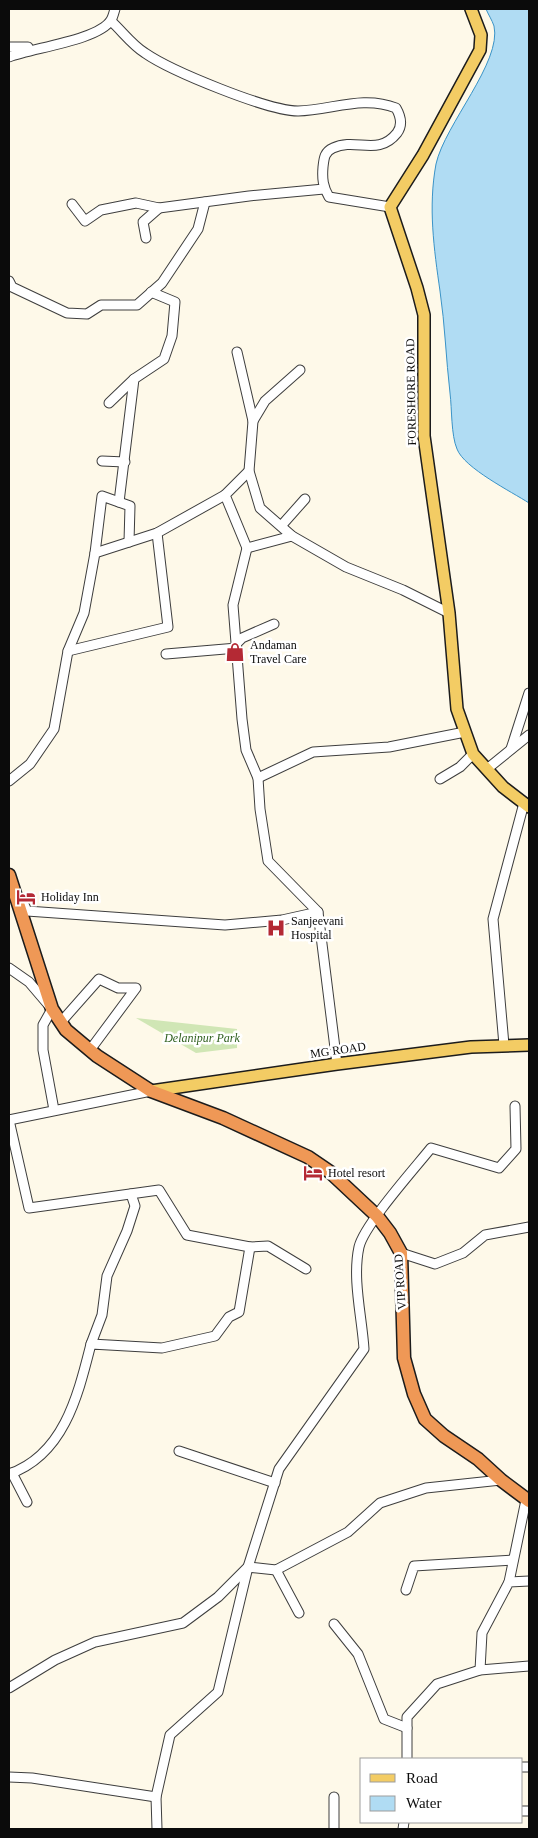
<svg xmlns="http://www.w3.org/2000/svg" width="538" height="1838" viewBox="0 0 538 1838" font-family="'Times New Roman',serif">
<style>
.green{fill:#d0e6b5}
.water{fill:#b0dcf3;stroke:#3a93c7}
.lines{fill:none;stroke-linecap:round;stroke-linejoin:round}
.minor-casing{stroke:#3e3e3e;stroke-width:11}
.major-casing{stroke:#1c1c1c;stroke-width:14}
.highway-casing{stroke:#1c1c1c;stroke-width:15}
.minor{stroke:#fff;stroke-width:9}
.major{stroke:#f3cc64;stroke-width:11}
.highway{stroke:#ef9856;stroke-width:12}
.labels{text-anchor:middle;stroke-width:5;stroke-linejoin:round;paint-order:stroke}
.street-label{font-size:12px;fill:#0b0b0b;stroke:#fff}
.poi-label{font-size:12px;fill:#0b0b0b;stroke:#fff;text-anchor:start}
.park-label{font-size:12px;font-style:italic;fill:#2e5f1e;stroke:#fff}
</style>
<rect width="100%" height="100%" fill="#fef9e9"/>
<polygon class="green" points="136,1018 237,1029 237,1048 196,1053"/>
<path class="water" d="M 486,9 L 529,9 L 529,503 C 512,492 464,468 457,449 C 451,435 452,409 450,393 C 446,359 445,325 440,291 C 434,249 428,207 436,164 C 445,124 502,62 494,26 C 492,20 488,14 486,9 Z"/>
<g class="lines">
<g class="minor-casing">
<g id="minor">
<path d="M 111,21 C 122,31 132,45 145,53 C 171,71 268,111 298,111 C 332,110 363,95 396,108 C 400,115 403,125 397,133 C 378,157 356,137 333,148 C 324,152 324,159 323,167 C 322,179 323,187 329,197 L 390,207"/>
<polyline points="9,47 28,47"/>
<path d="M 9,57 C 32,48 99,40 111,20 C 113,17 114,12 115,9"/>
<polyline points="72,204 85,221 101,210 136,203 159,208 249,196 324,189"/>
<polyline points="146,238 143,222 159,208"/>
<polyline points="9,281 12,287 67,313 87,314 101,305 137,305 162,283 198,229 205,202"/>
<polyline points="237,352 253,421 249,471 260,508 292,536 346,567 403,590 449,613"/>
<polyline points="109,403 134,379"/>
<polyline points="253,421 265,401 300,370"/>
<polyline points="102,461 125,462"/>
<polyline points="249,471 225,495 247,548 292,536"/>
<polyline points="119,502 134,379 164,359 172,336 175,302 151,292"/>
<polyline points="281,526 305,499"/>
<polyline points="247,548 233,605 242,719 246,750 258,778 260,809 268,861 318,912"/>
<polyline points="95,553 102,496 130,506 129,542"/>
<polyline points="237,643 242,638 274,624"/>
<polyline points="68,651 168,627 157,533"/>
<polyline points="166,654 237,648"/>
<polyline points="511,749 529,693"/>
<polyline points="487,769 529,735"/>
<polyline points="258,778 313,752 389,747 465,732"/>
<polyline points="440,779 460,767 473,754"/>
<polyline points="9,781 30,764 54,729 68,651 84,613 95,553 157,533 225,495"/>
<polyline points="22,900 27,911 225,925 282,920 318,912 337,1064"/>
<polyline points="9,968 29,982 52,1009 43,1025 43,1050 54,1110"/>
<polyline points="61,1022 99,979 118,988 136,988 90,1050"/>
<polyline points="504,1045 493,919 524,803"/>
<polyline points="9,1120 29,1208 159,1190 187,1235 250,1247 268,1246 306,1269"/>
<polyline points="9,1120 151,1091"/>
<polyline points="401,1253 435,1264 463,1253 485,1235 529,1227"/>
<polyline points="91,1344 102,1315 107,1276 127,1231 135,1206 131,1194"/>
<polyline points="179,1451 275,1483"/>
<polyline points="12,1473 27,1502"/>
<path d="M 9,1474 C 64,1455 78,1395 91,1344 L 162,1348 L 215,1336 L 229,1317 L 239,1312 L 250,1247"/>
<polyline points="276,1570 299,1613"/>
<polyline points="509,1582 526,1500"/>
<polyline points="406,1590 414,1566 513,1560"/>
<polyline points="334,1624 358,1654 384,1719 407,1728"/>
<polyline points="480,1670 482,1633 509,1582 529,1581"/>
<path d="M 9,1688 L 55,1660 L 95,1642 L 183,1623 L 218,1597 L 248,1567 L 279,1469 L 364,1349 C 362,1317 352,1279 359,1247 C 364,1225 415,1168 431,1148 L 499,1168 L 516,1149 L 515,1106"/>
<polyline points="407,1759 407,1717 437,1684 480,1670 529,1666"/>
<polyline points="522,1767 529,1767"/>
<polyline points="9,1777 32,1778 156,1797"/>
<polyline points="522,1811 529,1811"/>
<polyline points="157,1829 156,1797 170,1735 218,1692 248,1567 276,1570 348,1532 380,1503 426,1488 501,1480"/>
<polyline points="334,1829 334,1797"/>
<polyline points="403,1829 404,1822"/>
</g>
</g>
<g class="major-casing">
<g id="major">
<polyline points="471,9 481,35 480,50 423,155 390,207 417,288 424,315 424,436 449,613 457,709 473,754 503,787 529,807"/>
<polyline points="151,1091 337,1064 471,1047 529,1045"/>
</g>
</g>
<g class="highway-casing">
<polyline id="highway" points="9,875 52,1009 66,1030 97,1056 151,1091 223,1118 308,1157 330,1172 377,1216 390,1233 401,1253 404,1358 414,1394 425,1419 444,1436 478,1459 501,1480 529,1501"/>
</g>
<use href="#minor" class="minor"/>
<use href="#major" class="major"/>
<use href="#highway" class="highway"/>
</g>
<defs>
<g id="shop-bare" transform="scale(1.5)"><path d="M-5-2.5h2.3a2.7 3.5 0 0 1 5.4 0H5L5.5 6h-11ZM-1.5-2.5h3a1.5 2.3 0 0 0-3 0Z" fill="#b42934" stroke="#fff" stroke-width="2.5" paint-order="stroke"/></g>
<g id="hotel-bare" transform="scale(1.5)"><path d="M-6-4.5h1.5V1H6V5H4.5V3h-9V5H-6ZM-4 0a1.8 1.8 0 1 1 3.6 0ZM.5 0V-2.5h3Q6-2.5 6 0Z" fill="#b42934" stroke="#fff" stroke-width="2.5" paint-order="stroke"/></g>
<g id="hospital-bare" transform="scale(1.5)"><path d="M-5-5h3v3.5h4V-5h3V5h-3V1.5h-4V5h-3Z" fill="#b42934" stroke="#fff" stroke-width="2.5" paint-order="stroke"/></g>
</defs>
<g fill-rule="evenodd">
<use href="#shop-bare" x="235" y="652"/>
<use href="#hotel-bare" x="26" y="897"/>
<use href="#hospital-bare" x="276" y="928"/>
<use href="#hotel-bare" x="313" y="1173"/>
</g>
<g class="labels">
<g class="street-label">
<text transform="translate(411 392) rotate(-91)" y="4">FORESHORE ROAD</text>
<text transform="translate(338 1050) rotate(-8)" y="4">MG ROAD</text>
<text transform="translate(400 1282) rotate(-94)" y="4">VIP ROAD</text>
</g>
<g class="poi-label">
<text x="250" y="649">Andaman<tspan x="250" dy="14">Travel Care</tspan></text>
<text x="41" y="901">Holiday Inn</text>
<text x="291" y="925">Sanjeevani<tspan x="291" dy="14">Hospital</tspan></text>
<text x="328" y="1177">Hotel resort</text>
</g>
<g class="park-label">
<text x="202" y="1042">Delanipur Park</text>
</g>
</g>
<rect width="538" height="1838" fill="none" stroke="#0b0b0b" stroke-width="20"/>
<rect x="360" y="1758" width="162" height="65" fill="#ffffff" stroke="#9d9d9d"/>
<rect x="370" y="1774" width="25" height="8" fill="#f3cc64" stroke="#9d9d9d"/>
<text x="406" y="1783" font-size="15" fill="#0b0b0b">Road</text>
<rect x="370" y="1796" width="25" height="15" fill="#b0dcf3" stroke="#9d9d9d"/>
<text x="406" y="1808" font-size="15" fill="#0b0b0b">Water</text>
</svg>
